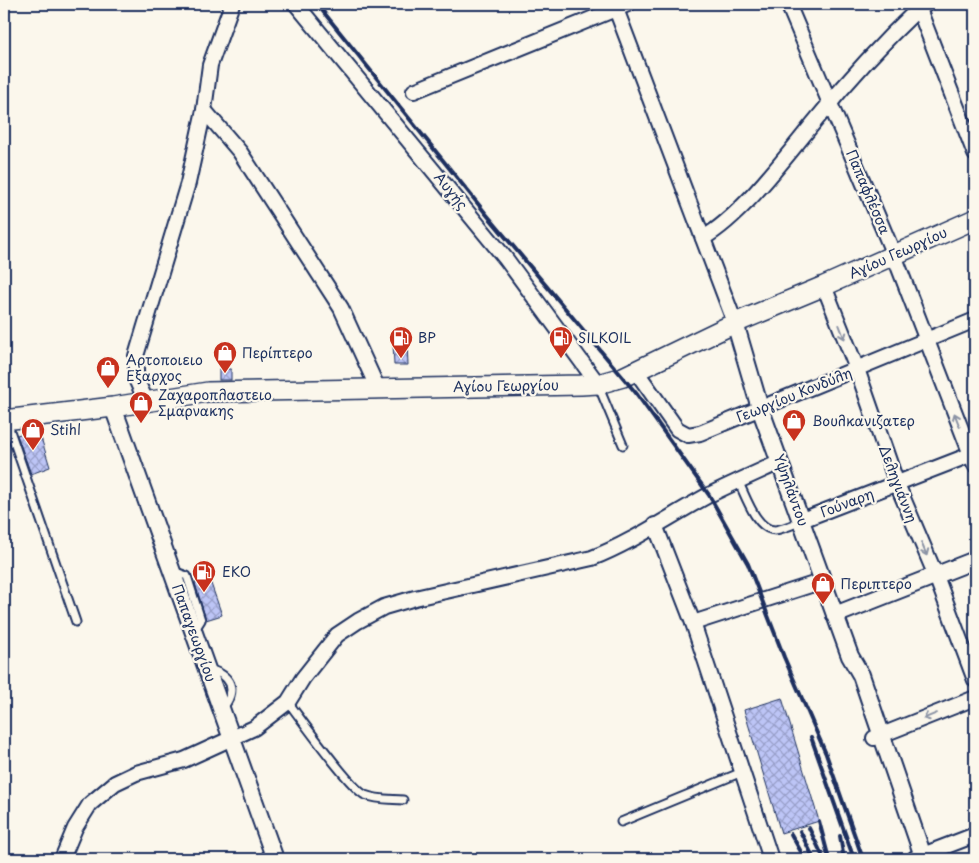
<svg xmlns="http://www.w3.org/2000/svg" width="979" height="863" viewBox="0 0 979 863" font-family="'Playpen Sans',sans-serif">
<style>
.building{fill:url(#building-cross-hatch);stroke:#1b2f5e}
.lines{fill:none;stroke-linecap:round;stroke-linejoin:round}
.service-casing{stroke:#1b2f5e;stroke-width:11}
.minor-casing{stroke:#1b2f5e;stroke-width:18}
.tertiary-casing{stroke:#1b2f5e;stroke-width:20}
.secondary-casing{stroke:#1b2f5e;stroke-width:22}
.service{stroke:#fbf7ec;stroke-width:7}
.minor{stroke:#fbf7ec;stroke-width:14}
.tertiary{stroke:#fbf7ec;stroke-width:16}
.secondary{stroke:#fbf7ec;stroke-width:19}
.rail{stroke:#1b2f5e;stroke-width:4}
.oneway{stroke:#8b93a5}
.labels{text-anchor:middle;stroke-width:4.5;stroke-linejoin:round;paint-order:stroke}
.street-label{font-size:14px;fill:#1b2f5e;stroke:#fbf7ec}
.poi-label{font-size:14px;fill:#1b2f5e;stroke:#fbf7ec;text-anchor:start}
</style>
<defs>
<pattern id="building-cross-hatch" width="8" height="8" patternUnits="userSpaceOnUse" patternTransform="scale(1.25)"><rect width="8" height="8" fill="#bdc5f6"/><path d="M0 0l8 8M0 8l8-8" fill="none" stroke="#99a0ca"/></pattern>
</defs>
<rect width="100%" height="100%" fill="#fbf7ec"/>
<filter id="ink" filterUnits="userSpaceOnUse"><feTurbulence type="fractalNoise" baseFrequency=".02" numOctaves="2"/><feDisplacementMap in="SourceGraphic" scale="10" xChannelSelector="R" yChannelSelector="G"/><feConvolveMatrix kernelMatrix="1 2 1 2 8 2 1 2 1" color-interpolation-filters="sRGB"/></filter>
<g filter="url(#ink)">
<g class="building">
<polygon points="393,342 407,342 408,365 394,365"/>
<rect x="219" y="369" width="12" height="11"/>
<polygon points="38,428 50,467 31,474 17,435"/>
<polygon points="209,578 222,615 206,620 195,583"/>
<polygon points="782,698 819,821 781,833 744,710"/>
</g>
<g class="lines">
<g class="service-casing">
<g id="service">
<polyline points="598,385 623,445"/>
<polyline points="7,422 76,622"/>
<path d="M 738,481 C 746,496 756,530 775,530 C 784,529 794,524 802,521"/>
<polyline points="173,571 187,576 201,620 194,631"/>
<path d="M 208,669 C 232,675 238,690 222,709"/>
<path d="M 288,702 C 301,719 350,788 365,795 C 377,800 391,799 403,800"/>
<polyline points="621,822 742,772"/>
</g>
</g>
<g class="minor-casing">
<g id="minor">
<polyline points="296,4 506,259 598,384"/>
<polyline points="788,4 894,255 975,465"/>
<polyline points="917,4 975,154"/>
<polyline points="616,9 735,323"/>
<polyline points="414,91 628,4"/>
<polyline points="204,110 210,65 232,4"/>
<path d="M 703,238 C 742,216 787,155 816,120 C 848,80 882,43 919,8 L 927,4"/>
<polyline points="824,286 857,369 897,484 936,576 975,680"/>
<polyline points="636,371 677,429 688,435 700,433 975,320"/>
<polyline points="146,401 136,379 136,356 188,183 204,110 240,152 341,308 378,389"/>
<polyline points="802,520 975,453"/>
<polyline points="655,525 693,623 823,581"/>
<polyline points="693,623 771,859"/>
<polyline points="874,738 975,698"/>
<polyline points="915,858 975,835"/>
<path d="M 62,859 L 75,828 L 90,804 L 115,783 L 136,773 L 184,760 L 254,728 L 288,702 L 303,678 L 337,635 L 358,621 L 384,607 L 415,598 L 592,558 C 631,543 670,516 707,496 C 731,484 756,473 780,462"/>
</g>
</g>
<g class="tertiary-casing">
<g id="tertiary">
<polyline points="735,323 760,408 850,656 861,675 924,859"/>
<polyline points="113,407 275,859"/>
<polyline points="835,615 975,560"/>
</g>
</g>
<g class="secondary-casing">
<polyline id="secondary" points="4,420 113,407 208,392 581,385 598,384 623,377 735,323 824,286 975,219"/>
</g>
<use href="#service" class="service"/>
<use href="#minor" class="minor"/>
<use href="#tertiary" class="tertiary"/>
<use href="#secondary" class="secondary"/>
<g class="rail">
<polyline points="317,4 487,215 636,393 709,495 748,564 784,657 826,754 863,859"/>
<polyline points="811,737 854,859"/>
<polyline points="819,821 829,859"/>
<polyline points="809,828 824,859"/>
<polyline points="800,831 814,859"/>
<polyline points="791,834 805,859"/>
<polyline points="840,836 844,859"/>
</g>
</g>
<defs><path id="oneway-shaft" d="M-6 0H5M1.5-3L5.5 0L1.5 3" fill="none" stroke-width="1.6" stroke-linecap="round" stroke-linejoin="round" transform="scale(1.25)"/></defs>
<g class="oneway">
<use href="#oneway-shaft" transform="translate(842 332) rotate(69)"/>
<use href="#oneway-shaft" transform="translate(957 420) rotate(-111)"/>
<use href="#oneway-shaft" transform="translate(924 549) rotate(67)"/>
<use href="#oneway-shaft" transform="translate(930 716) rotate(158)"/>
</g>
</g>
<defs>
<g id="fuel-pin" transform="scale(1.25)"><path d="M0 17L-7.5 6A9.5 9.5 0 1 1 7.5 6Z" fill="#c8321e" stroke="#fbf7ec"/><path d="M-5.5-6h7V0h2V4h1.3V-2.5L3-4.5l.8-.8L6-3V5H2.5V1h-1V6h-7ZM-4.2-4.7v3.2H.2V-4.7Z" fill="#fff"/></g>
<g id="shop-pin" transform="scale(1.25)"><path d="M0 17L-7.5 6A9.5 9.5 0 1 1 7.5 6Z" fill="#c8321e" stroke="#fbf7ec"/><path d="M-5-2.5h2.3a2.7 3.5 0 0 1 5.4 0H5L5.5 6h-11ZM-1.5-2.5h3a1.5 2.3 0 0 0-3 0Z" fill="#fff"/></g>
</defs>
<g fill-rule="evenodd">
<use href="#fuel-pin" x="401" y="338"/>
<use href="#fuel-pin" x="561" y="338"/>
<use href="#shop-pin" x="225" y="353"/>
<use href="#shop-pin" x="108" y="368"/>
<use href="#shop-pin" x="141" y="403"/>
<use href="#shop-pin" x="794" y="421"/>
<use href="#shop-pin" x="33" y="430"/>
<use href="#fuel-pin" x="204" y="572"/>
<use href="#shop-pin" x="823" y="584"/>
</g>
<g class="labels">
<g class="street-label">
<text transform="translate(451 191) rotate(51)" y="5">Αυγής</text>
<text transform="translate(868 192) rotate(67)" y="5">Παπαφλέσσα</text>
<text transform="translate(898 253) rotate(-24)" y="5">Αγίου Γεωργίου</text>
<text transform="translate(506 386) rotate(-1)" y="5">Αγίου Γεωργίου</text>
<text transform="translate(794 395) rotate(-22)" y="5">Γεωργίου Κονδύλη</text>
<text transform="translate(898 484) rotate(69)" y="5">Δεληγιάννη</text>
<text transform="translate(791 490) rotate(70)" y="5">Υψηλάντου</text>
<text transform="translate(847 503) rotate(-21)" y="5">Γούναρη</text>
<text transform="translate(194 633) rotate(70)" y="5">Παπαγεωργίου</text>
</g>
<g class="poi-label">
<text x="418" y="343">BP</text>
<text x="578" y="343">SILKOIL</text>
<text x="242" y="358">Περίπτερο</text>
<text x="126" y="365">Αρτοποιειο<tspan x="126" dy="16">Εξαρχος</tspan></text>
<text x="158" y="400">Ζαχαροπλαστειο<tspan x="158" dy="16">Σμαρνακης</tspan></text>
<text x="812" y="426">Βουλκανιζατερ</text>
<text x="50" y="435">Stihl</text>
<text x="222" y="577">EKO</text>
<text x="840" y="589">Περιπτερο</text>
</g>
</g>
<rect width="979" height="863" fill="none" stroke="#fbf7ec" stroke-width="20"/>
<rect x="10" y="10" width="959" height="843" fill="none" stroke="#1b2f5e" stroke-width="2" filter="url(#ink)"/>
</svg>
